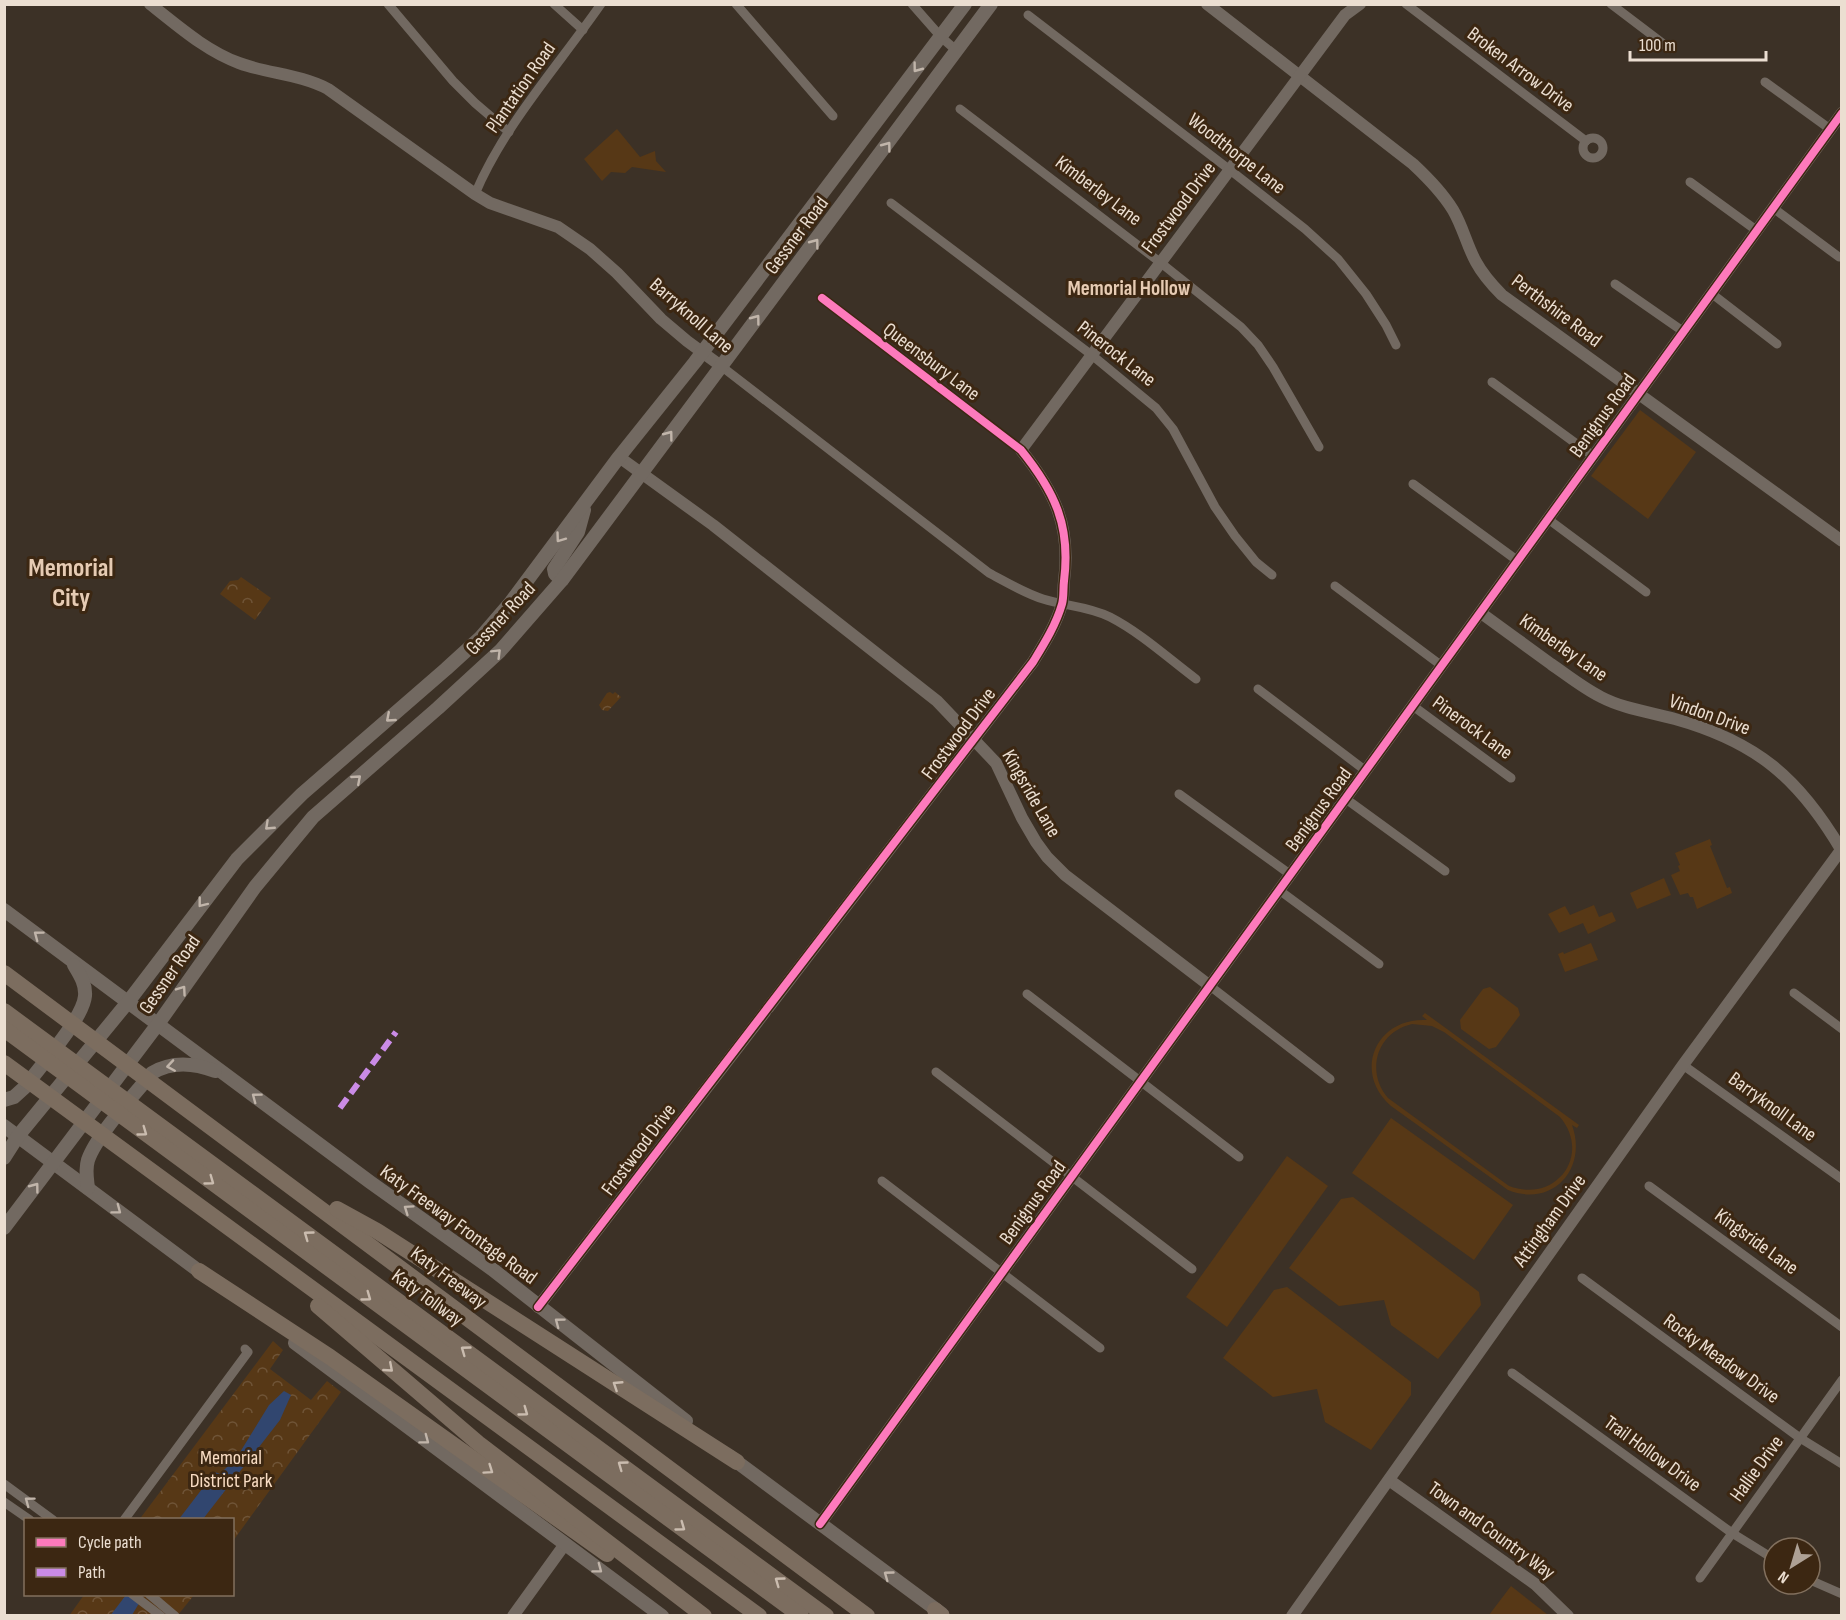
<svg xmlns="http://www.w3.org/2000/svg" width="1846" height="1620" viewBox="0 0 1846 1620" font-family="'Sofia Sans Condensed',sans-serif">
<style>
.green{fill:#573816;fill-rule:evenodd}
.park{fill:url(#park-crowns)}
.water{fill:#31466f}
.lines{fill:none;stroke-linecap:round;stroke-linejoin:round}
.minor{stroke:#726961;stroke-width:9}
.tertiary{stroke:#726961;stroke-width:12}
.secondary{stroke:#726961;stroke-width:14}
.motorway{stroke:#7c6d5f;stroke-width:16}
.quiet{stroke:#ca8be6;stroke-width:6;stroke-dasharray:12 6;stroke-linecap:butt}
.cycleway-casing{stroke:#3c2712;stroke-width:11}
.cycleway{stroke:#fd7abc;stroke-width:8}
.oneway{stroke:#c1b5aa}
.oneway2{stroke:#cabcaf}
.labels{text-anchor:middle;stroke-width:6;stroke-linejoin:round;paint-order:stroke}
.street-label{font-size:20px;fill:#ebded1;stroke:#3c2712}
.park-label{font-size:20px;fill:#f9ddc4;stroke:#3c2712}
.neighbourhood-label{font-size:21px;font-weight:bold;fill:#e6cbb3;stroke:#3c2712}
.district-label{font-size:26px;font-weight:bold;fill:#e6cbb3;stroke:#3c2712}
</style>
<defs>
<pattern id="park-crowns" width="20" height="18" patternUnits="userSpaceOnUse" patternTransform="scale(1.5)"><rect width="20" height="18" fill="#573816"/><path d="M2 6a3 3 0 1 1 6 0M12 15a3 3 0 1 1 6 0" fill="none" stroke="#6f5437"/></pattern>
</defs>
<rect width="100%" height="100%" fill="#3c3126"/>
<g class="green">
<polygon points="617,129 640,157 655,151 656,161 666,172 632,167 625,173 611,172 602,181 584,159"/>
<polygon points="1640,410 1696,452 1648,519 1591,476"/>
<polygon points="1710,839 1712,845 1710,846 1727,888 1730,887 1732,893 1697,909 1693,897 1690,897 1688,893 1680,895 1671,875 1680,871 1678,866 1680,865 1675,853"/>
<polygon points="1664,878 1671,895 1637,909 1630,893"/>
<polygon points="1594,905 1599,917 1612,912 1616,921 1588,934 1583,923 1559,933 1548,914 1565,906 1570,915"/>
<polygon points="1591,943 1598,960 1565,972 1558,954 1563,952 1564,954"/>
<polygon points="1490,987 1518,1008 1520,1015 1496,1047 1489,1049 1461,1029 1460,1020 1483,989"/>
<path d="M 1425,1013 L 1579,1125 L 1577,1128 L 1572,1125 C 1588,1169 1552,1208 1508,1190 L 1391,1106 C 1352,1072 1376,1017 1427,1020 L 1422,1016 ZM 1412,1024 L 1432,1026 L 1444,1032 L 1560,1117 C 1592,1155 1556,1204 1509,1186 L 1388,1098 C 1365,1071 1377,1032 1412,1024 Z"/>
<polygon points="1391,1118 1513,1205 1474,1260 1352,1173"/>
<polygon points="1287,1156 1328,1186 1227,1327 1186,1297"/>
<polygon points="1353,1197 1479,1292 1481,1305 1438,1359 1391,1325 1384,1300 1339,1306 1289,1268 1341,1199"/>
<polygon points="1287,1287 1411,1382 1411,1395 1371,1450 1325,1422 1317,1389 1273,1397 1223,1358 1274,1290"/>
<polygon points="1511,1586 1548,1615 1489,1615"/>
</g>
<g class="park">
<polygon points="241,577 271,598 255,620 220,594 230,581 238,580"/>
<polygon points="610,692 613,694 615,692 621,697 608,711 602,710 599,705 607,693"/>
<polygon points="273,1341 283,1350 270,1369 311,1400 327,1381 341,1392 233,1541 232,1520 139,1520"/>
<polygon points="84,1595 194,1595 178,1615 69,1616"/>
</g>
<g class="water">
<polygon points="284,1391 291,1395 280,1420 203,1519 179,1519 215,1472 220,1474 237,1457 269,1405"/>
<polygon points="126,1595 144,1595 132,1615 110,1616"/>
</g>
<g class="lines">
<g class="minor">
<polyline points="388,4 453,81 475,103 509,132"/>
<polyline points="554,4 583,30"/>
<polyline points="736,4 833,116"/>
<polyline points="912,4 941,37 957,51"/>
<polyline points="1406,4 1586,141"/>
<polyline points="1611,4 1669,48"/>
<polyline points="1028,15 1230,170 1305,229 1338,259 1366,294 1386,325 1396,345"/>
<polyline points="1765,82 1830,129"/>
<polyline points="960,109 1161,263 1241,327 1258,345 1273,367 1319,447"/>
<circle cx="1593" cy="148" r="10"/>
<polyline points="1690,182 1756,230"/>
<path d="M 475,194 C 504,125 558,66 601,4"/>
<polyline points="891,203 1093,356 1156,408 1173,429 1215,507 1235,536 1256,562 1272,575"/>
<polyline points="1773,208 1839,257"/>
<polyline points="1615,284 1684,332"/>
<polyline points="1711,293 1777,344"/>
<polyline points="822,298 1021,450"/>
<path d="M 721,366 L 989,573 C 1006,582 1024,593 1043,599 C 1065,606 1088,606 1110,617 C 1141,633 1168,658 1196,679"/>
<polyline points="1492,382 1593,456"/>
<polyline points="1413,484 1518,561"/>
<polyline points="1548,519 1646,592"/>
<polyline points="1335,586 1442,666"/>
<polyline points="1258,689 1366,771"/>
<polyline points="1413,706 1511,778"/>
<polyline points="1179,794 1291,875"/>
<polyline points="1346,799 1445,871"/>
<polyline points="1279,890 1379,964"/>
<polyline points="1210,986 1330,1079"/>
<polyline points="1794,993 1842,1029"/>
<polyline points="1027,994 1239,1157"/>
<polyline points="1683,1065 1842,1179"/>
<polyline points="936,1072 1192,1269"/>
<polyline points="882,1181 1100,1348"/>
<polyline points="1649,1186 1842,1327"/>
<polyline points="1582,1278 1800,1438 1842,1464"/>
<polyline points="1512,1373 1732,1533 1774,1559"/>
<polyline points="4,1484 53,1520"/>
<polyline points="4,1502 30,1520"/>
<polyline points="124,1520 248,1352 245,1349"/>
<polyline points="1700,1578 1842,1380"/>
<polyline points="1810,1580 1842,1594"/>
<polyline points="132,1594 161,1616"/>
<polyline points="149,1594 175,1616"/>
</g>
<g class="tertiary">
<path d="M 150,4 C 178,26 206,51 239,63 C 269,74 299,74 328,89 L 475,194 L 490,203 L 558,227 L 590,249 L 617,273 L 661,319 L 687,341 L 721,366"/>
<path d="M 1207,4 L 1413,164 C 1428,178 1442,192 1453,210 C 1463,227 1467,246 1476,262 C 1483,275 1492,285 1502,295 L 1842,541"/>
<polyline points="619,457 713,525 937,701 996,763 1022,818 1036,842 1047,857 1065,875 1210,986"/>
<path d="M 1481,613 C 1504,630 1528,647 1551,664 C 1567,675 1583,688 1601,697 C 1624,709 1650,712 1675,719 C 1757,742 1799,778 1842,851"/>
<path d="M 768,1008 L 1033,662 C 1044,644 1056,625 1062,604 C 1064,597 1063,589 1064,581 C 1071,526 1055,492 1021,450 L 1345,15 L 1360,4"/>
<polyline points="538,1307 765,1012"/>
<polyline points="1389,1480 1535,1584 1568,1616"/>
<polyline points="820,1524 1842,113"/>
<polyline points="513,1616 565,1544"/>
<polyline points="1292,1616 1683,1065 1841,850"/>
</g>
<g class="secondary">
<polyline points="562,580 555,574 554,569 578,532 584,510"/>
<polyline points="4,910 370,1182 492,1269 686,1421"/>
<path d="M 4,1100 L 14,1097 L 25,1087 C 40,1066 83,1019 85,996 C 86,984 80,975 74,965"/>
<polyline points="4,1126 207,1277"/>
<polyline points="4,1158 18,1136 128,1002 237,859 302,794 446,669 480,638 511,602 619,457 695,362 965,4"/>
<path d="M 88,1188 C 87,1179 85,1170 88,1160 C 96,1136 134,1095 152,1073 C 172,1061 194,1063 215,1071"/>
<polyline points="4,1228 158,1024 255,887 313,817 438,708 500,651 562,580 991,4"/>
<polyline points="295,1343 662,1616"/>
<polyline points="729,1456 942,1614"/>
</g>
<g class="motorway">
<polyline points="4,973 867,1616"/>
<polyline points="4,1011 826,1616"/>
<polyline points="4,1029 801,1616"/>
<polyline points="4,1063 759,1616"/>
<polyline points="337,1209 377,1231 737,1462"/>
<polyline points="199,1271 330,1357 607,1554"/>
<polyline points="318,1306 478,1443 704,1616"/>
<polyline points="935,1610 942,1616"/>
</g>
<polyline class="quiet" points="340,1108 396,1032"/>
<g class="cycleway-casing">
<g id="cycleway">
<path d="M 538,1307 L 1033,662 C 1044,644 1056,625 1062,604 C 1064,597 1063,589 1064,581 C 1071,526 1055,492 1021,450 L 822,298"/>
<polyline points="820,1524 1842,113"/>
</g>
</g>
<use href="#cycleway" class="cycleway"/>
</g>
<defs><path id="oneway-chevron" d="M-2-3.5L2.5 0L-2 3.5" fill="none" stroke-width="1.6" stroke-linecap="round" stroke-linejoin="round" transform="scale(1.5)"/></defs>
<g class="oneway">
<use href="#oneway-chevron" transform="translate(917 68) rotate(127)"/>
<use href="#oneway-chevron" transform="translate(887 146) rotate(-53)"/>
<use href="#oneway-chevron" transform="translate(815 243) rotate(-53)"/>
<use href="#oneway-chevron" transform="translate(756 319) rotate(-53)"/>
<use href="#oneway-chevron" transform="translate(669 435) rotate(-53)"/>
<use href="#oneway-chevron" transform="translate(560 538) rotate(126)"/>
<use href="#oneway-chevron" transform="translate(497 653) rotate(-45)"/>
<use href="#oneway-chevron" transform="translate(390 718) rotate(139)"/>
<use href="#oneway-chevron" transform="translate(357 779) rotate(-41)"/>
<use href="#oneway-chevron" transform="translate(269 826) rotate(137)"/>
<use href="#oneway-chevron" transform="translate(202 903) rotate(128)"/>
<use href="#oneway-chevron" transform="translate(38 935) rotate(-143)"/>
<use href="#oneway-chevron" transform="translate(182 990) rotate(-55)"/>
<use href="#oneway-chevron" transform="translate(171 1066) rotate(171)"/>
<use href="#oneway-chevron" transform="translate(256 1097) rotate(-143)"/>
<use href="#oneway-chevron" transform="translate(35 1187) rotate(-53)"/>
<use href="#oneway-chevron" transform="translate(408 1209) rotate(-145)"/>
<use href="#oneway-chevron" transform="translate(117 1210) rotate(37)"/>
<use href="#oneway-chevron" transform="translate(559 1322) rotate(-143)"/>
<use href="#oneway-chevron" transform="translate(425 1440) rotate(37)"/>
<use href="#oneway-chevron" transform="translate(29 1501) rotate(-143)"/>
<use href="#oneway-chevron" transform="translate(598 1569) rotate(37)"/>
<use href="#oneway-chevron" transform="translate(888 1575) rotate(-144)"/>
</g>
<g class="oneway2">
<use href="#oneway-chevron" transform="translate(143 1132) rotate(36)"/>
<use href="#oneway-chevron" transform="translate(210 1181) rotate(36)"/>
<use href="#oneway-chevron" transform="translate(308 1235) rotate(-144)"/>
<use href="#oneway-chevron" transform="translate(367 1297) rotate(36)"/>
<use href="#oneway-chevron" transform="translate(465 1350) rotate(-144)"/>
<use href="#oneway-chevron" transform="translate(389 1368) rotate(41)"/>
<use href="#oneway-chevron" transform="translate(617 1385) rotate(-147)"/>
<use href="#oneway-chevron" transform="translate(524 1412) rotate(36)"/>
<use href="#oneway-chevron" transform="translate(622 1465) rotate(-144)"/>
<use href="#oneway-chevron" transform="translate(489 1470) rotate(35)"/>
<use href="#oneway-chevron" transform="translate(681 1527) rotate(36)"/>
<use href="#oneway-chevron" transform="translate(779 1581) rotate(-144)"/>
</g>
<g class="labels">
<g class="street-label">
<text transform="translate(1521 69) rotate(37)" y="7">Broken Arrow Drive</text>
<text transform="translate(520 87) rotate(-55)" y="7">Plantation Road</text>
<text transform="translate(1237 153) rotate(38)" y="7">Woodthorpe Lane</text>
<text transform="translate(1099 190) rotate(37)" y="7">Kimberley Lane</text>
<text transform="translate(1178 207) rotate(-53)" y="7">Frostwood Drive</text>
<text transform="translate(796 235) rotate(-53)" y="7">Gessner Road</text>
<text transform="translate(1557 310) rotate(37)" y="7">Perthshire Road</text>
<text transform="translate(692 315) rotate(41)" y="7">Barryknoll Lane</text>
<text transform="translate(1117 353) rotate(38)" y="7">Pinerock Lane</text>
<text transform="translate(932 361) rotate(37)" y="7">Queensbury Lane</text>
<text transform="translate(1602 415) rotate(-54)" y="7">Benignus Road</text>
<text transform="translate(500 618) rotate(-47)" y="7">Gessner Road</text>
<text transform="translate(1564 647) rotate(35)" y="7">Kimberley Lane</text>
<text transform="translate(1710 714) rotate(20)" y="7">Vindon Drive</text>
<text transform="translate(1473 727) rotate(36)" y="7">Pinerock Lane</text>
<text transform="translate(958 733) rotate(-53)" y="7">Frostwood Drive</text>
<text transform="translate(1032 793) rotate(60)" y="7">Kingsride Lane</text>
<text transform="translate(1318 809) rotate(-54)" y="7">Benignus Road</text>
<text transform="translate(169 974) rotate(-55)" y="7">Gessner Road</text>
<text transform="translate(1773 1106) rotate(36)" y="7">Barryknoll Lane</text>
<text transform="translate(638 1149) rotate(-53)" y="7">Frostwood Drive</text>
<text transform="translate(1032 1202) rotate(-54)" y="7">Benignus Road</text>
<text transform="translate(1549 1220) rotate(-54)" y="7">Attingham Drive</text>
<text transform="translate(459 1224) rotate(36)" y="7">Katy Freeway Frontage Road</text>
<text transform="translate(1757 1241) rotate(36)" y="7">Kingsride Lane</text>
<text transform="translate(449 1277) rotate(37)" y="7">Katy Freeway</text>
<text transform="translate(428 1297) rotate(36)" y="7">Katy Tollway</text>
<text transform="translate(1722 1358) rotate(36)" y="7">Rocky Meadow Drive</text>
<text transform="translate(1653 1453) rotate(36)" y="7">Trail Hollow Drive</text>
<text transform="translate(1756 1468) rotate(-54)" y="7">Hallie Drive</text>
<text transform="translate(1492 1530) rotate(36)" y="7">Town and Country Way</text>
</g>
<g class="park-label">
<text x="231" y="1464">Memorial<tspan x="231" dy="23">District Park</tspan></text>
</g>
<g class="neighbourhood-label">
<text x="1129" y="295">Memorial Hollow</text>
</g>
<g class="district-label">
<text x="71" y="576">Memorial<tspan x="71" dy="30">City</tspan></text>
</g>
</g>
<rect width="1846" height="1620" fill="none" stroke="#ebded1" stroke-width="12"/>
<rect x="24" y="1518" width="210" height="78" fill="#3c2712" stroke="#82705e" stroke-width="1.5"/>
<rect x="36" y="1538" width="30" height="9" fill="#fd7abc" stroke="#82705e" stroke-width="1.5"/>
<text x="78" y="1548" font-size="18" fill="#ebded1">Cycle path</text>
<rect x="36" y="1568" width="30" height="9" fill="#ca8be6" stroke="#82705e" stroke-width="1.5"/>
<text x="78" y="1578" font-size="18" fill="#ebded1">Path</text>
<g transform="translate(1792 1566) rotate(217)"><circle r="28" fill="#3c2712" stroke="#82705e" stroke-width="1.5"/>
<path d="M0-4.5L10 22L0 15L-10 22Z" fill="#aea195"/>
<text y="-9" font-size="16" font-weight="bold" text-anchor="middle" fill="#ebded1">N</text>
</g>
<path d="M1630 51v9h136v-9" fill="none" stroke="#ebded1" stroke-width="3"/>
<text x="1639" y="51" font-size="18" fill="#ebded1" stroke="#3c2712" stroke-width="4.5" paint-order="stroke">100 m</text>
</svg>
